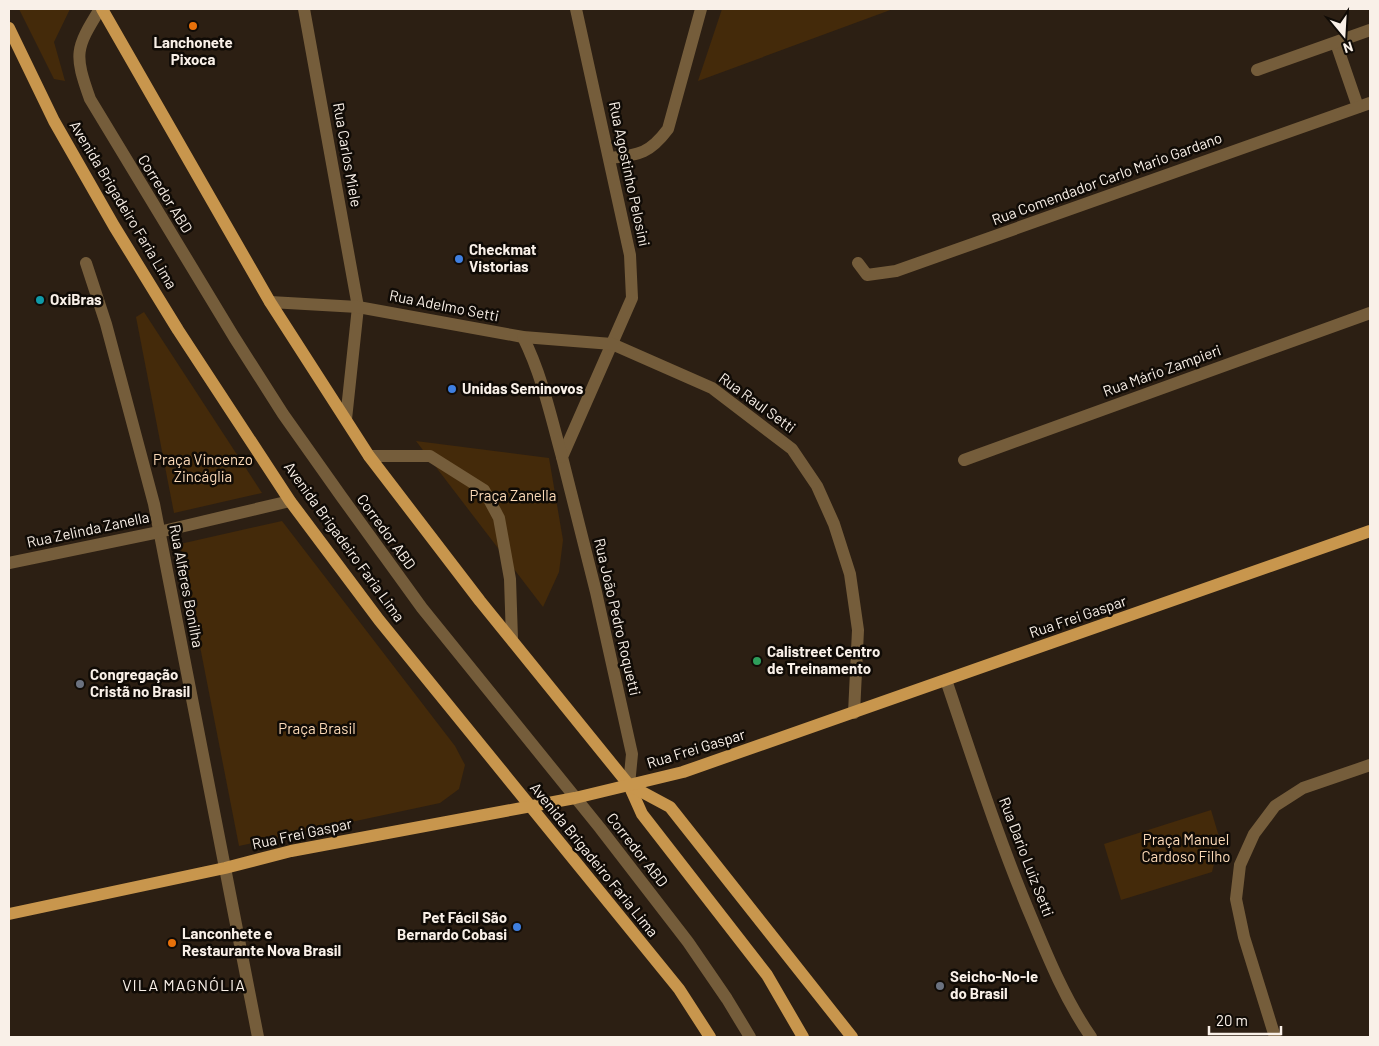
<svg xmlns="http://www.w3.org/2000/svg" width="1379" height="1046" viewBox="0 0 1379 1046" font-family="Barlow,sans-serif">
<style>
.green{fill:#442a0a}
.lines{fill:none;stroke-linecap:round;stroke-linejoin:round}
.minor{stroke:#755d3b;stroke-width:12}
.major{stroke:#c8964d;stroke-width:12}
.food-dot{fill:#e8710a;stroke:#100b06;stroke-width:2}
.shop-dot{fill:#3f7fe0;stroke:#100b06;stroke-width:2}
.culture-dot{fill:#0f9aa8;stroke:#100b06;stroke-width:2}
.leisure-dot{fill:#2e9e5b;stroke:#100b06;stroke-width:2}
.worship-dot{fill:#6b7280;stroke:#100b06;stroke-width:2}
.labels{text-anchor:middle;stroke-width:5;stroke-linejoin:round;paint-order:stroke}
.poi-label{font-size:15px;font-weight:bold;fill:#f9f0e8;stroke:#100b06;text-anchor:start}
.street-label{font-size:15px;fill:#f9f0e8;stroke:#100b06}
.park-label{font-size:15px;fill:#fcdab8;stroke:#100b06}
.neighbourhood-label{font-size:16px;letter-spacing:1px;fill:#f9f0e8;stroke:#100b06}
</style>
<rect width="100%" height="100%" fill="#2c1f13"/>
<g class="green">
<polygon points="19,9 70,9 54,42 65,81 54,79"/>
<polygon points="722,9 893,9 698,81"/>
<polygon points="144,312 262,493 174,513 136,317"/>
<polygon points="416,441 549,458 563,540 559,572 543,607"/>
<polygon points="282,521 455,746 465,765 459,789 440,803 239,846 180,544"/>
<polygon points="1211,810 1220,840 1212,872 1121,900 1104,844"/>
</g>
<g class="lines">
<g class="minor">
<path d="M 100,9 C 75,49 74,54 90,99 L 234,337 L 283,414 L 341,496 L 422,608 L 600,828 L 688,942 L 727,999 L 750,1037"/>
<polyline points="304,9 358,307 346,419"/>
<polyline points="576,9 630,255 632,298 562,457 596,592 632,754 629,785"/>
<polyline points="1336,43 1358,107"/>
<polyline points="1257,70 1370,30"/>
<path d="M 610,158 C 640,155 650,153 668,129 L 701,9"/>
<polyline points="86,263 106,324 154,504 258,1037"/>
<polyline points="858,263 867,275 896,271 1370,103"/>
<polyline points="270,302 358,307 523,337 612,344 712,388 792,449 817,486 834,524 850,574 858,630 854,713"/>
<path d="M 523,337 C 542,375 551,417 562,457"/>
<polyline points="369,456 430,456 484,490 499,518 510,579 512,639"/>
<polyline points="964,460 1370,313"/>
<polyline points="9,563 159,532 290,501"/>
<path d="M 946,680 C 973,760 999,841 1032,919 C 1049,960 1066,1001 1091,1037"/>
<polyline points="1275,1037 1244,937 1236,899 1240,865 1254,834 1275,806 1303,788 1370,765"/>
</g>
<g class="major">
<polyline points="102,9 270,302 369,456 480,601 629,785 642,814 767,975 803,1037"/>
<polyline points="9,28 54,121 114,226 178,330 290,501 379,620 679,989 710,1037"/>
<polyline points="629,785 670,807 852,1037"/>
<polyline points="9,914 225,868 291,851 575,798 683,772 1370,531"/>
</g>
</g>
<g class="food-dot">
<circle cx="193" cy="26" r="5"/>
<circle cx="172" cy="943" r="5"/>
</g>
<g class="shop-dot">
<circle cx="459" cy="259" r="5"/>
<circle cx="452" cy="389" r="5"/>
<circle cx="517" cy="927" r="5"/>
</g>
<circle class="culture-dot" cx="40" cy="300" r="5"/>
<circle class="leisure-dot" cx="757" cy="661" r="5"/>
<g class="worship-dot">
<circle cx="80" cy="684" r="5"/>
<circle cx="940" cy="986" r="5"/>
</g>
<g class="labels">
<g class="poi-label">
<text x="193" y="48" text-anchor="middle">Lanchonete<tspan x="193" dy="17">Pixoca</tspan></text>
<text x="469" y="255">Checkmat<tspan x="469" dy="17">Vistorias</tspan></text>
<text x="50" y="305">OxiBras</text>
<text x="462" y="394">Unidas Seminovos</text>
<text x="767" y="657">Calistreet Centro<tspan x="767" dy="17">de Treinamento</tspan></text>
<text x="90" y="680">Congregação<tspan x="90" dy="17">Cristã no Brasil</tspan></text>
<text x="507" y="923" text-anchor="end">Pet Fácil São<tspan x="507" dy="17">Bernardo Cobasi</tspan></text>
<text x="182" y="939">Lanconhete e<tspan x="182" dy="17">Restaurante Nova Brasil</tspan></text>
<text x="950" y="982">Seicho-No-Ie<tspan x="950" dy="17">do Brasil</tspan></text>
</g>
<g class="street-label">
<text transform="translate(347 155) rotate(80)" y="5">Rua Carlos Miele</text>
<text transform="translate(629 174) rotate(78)" y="5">Rua Agostinho Pelosini</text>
<text transform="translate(1107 179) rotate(-20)" y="5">Rua Comendador Carlo Mario Gardano</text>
<text transform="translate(165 194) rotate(58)" y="5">Corredor ABD</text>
<text transform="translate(123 205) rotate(59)" y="5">Avenida Brigadeiro Faria Lima</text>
<text transform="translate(444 306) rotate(11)" y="5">Rua Adelmo Setti</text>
<text transform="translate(1162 371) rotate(-20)" y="5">Rua Mário Zampieri</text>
<text transform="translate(757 403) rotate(36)" y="5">Rua Raul Setti</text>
<text transform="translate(88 530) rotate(-12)" y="5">Rua Zelinda Zanella</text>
<text transform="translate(386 532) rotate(54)" y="5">Corredor ABD</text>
<text transform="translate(344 542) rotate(54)" y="5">Avenida Brigadeiro Faria Lima</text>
<text transform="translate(186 586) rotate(79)" y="5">Rua Alferes Bonilha</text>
<text transform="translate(617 617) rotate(77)" y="5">Rua João Pedro Roquetti</text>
<text transform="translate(1078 617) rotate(-19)" y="5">Rua Frei Gaspar</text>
<text transform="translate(696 749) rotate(-17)" y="5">Rua Frei Gaspar</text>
<text transform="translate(302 834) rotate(-12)" y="5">Rua Frei Gaspar</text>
<text transform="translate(637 850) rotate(52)" y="5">Corredor ABD</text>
<text transform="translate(1026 857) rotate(69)" y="5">Rua Dario Luiz Setti</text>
<text transform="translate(594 860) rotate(51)" y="5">Avenida Brigadeiro Faria Lima</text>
</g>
<g class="park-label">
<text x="203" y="465">Praça Vincenzo<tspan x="203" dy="17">Zincáglia</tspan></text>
<text x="513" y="501">Praça Zanella</text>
<text x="317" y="734">Praça Brasil</text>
<text x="1186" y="845">Praça Manuel<tspan x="1186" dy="17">Cardoso Filho</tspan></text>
</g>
<g class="neighbourhood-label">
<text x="184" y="991">VILA MAGNÓLIA</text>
</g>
</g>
<rect width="1379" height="1046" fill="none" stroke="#f9f0e8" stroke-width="20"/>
<g transform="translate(1344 35) rotate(162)" stroke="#100b06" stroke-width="4" paint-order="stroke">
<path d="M0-4L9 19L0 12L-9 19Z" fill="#f9f0e8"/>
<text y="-8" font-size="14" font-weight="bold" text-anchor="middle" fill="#f9f0e8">N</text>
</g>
<path d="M1209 1026v8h72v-8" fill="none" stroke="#f9f0e8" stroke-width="2.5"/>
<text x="1216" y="1026" font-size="15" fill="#f9f0e8" stroke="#100b06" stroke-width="4" paint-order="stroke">20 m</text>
</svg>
